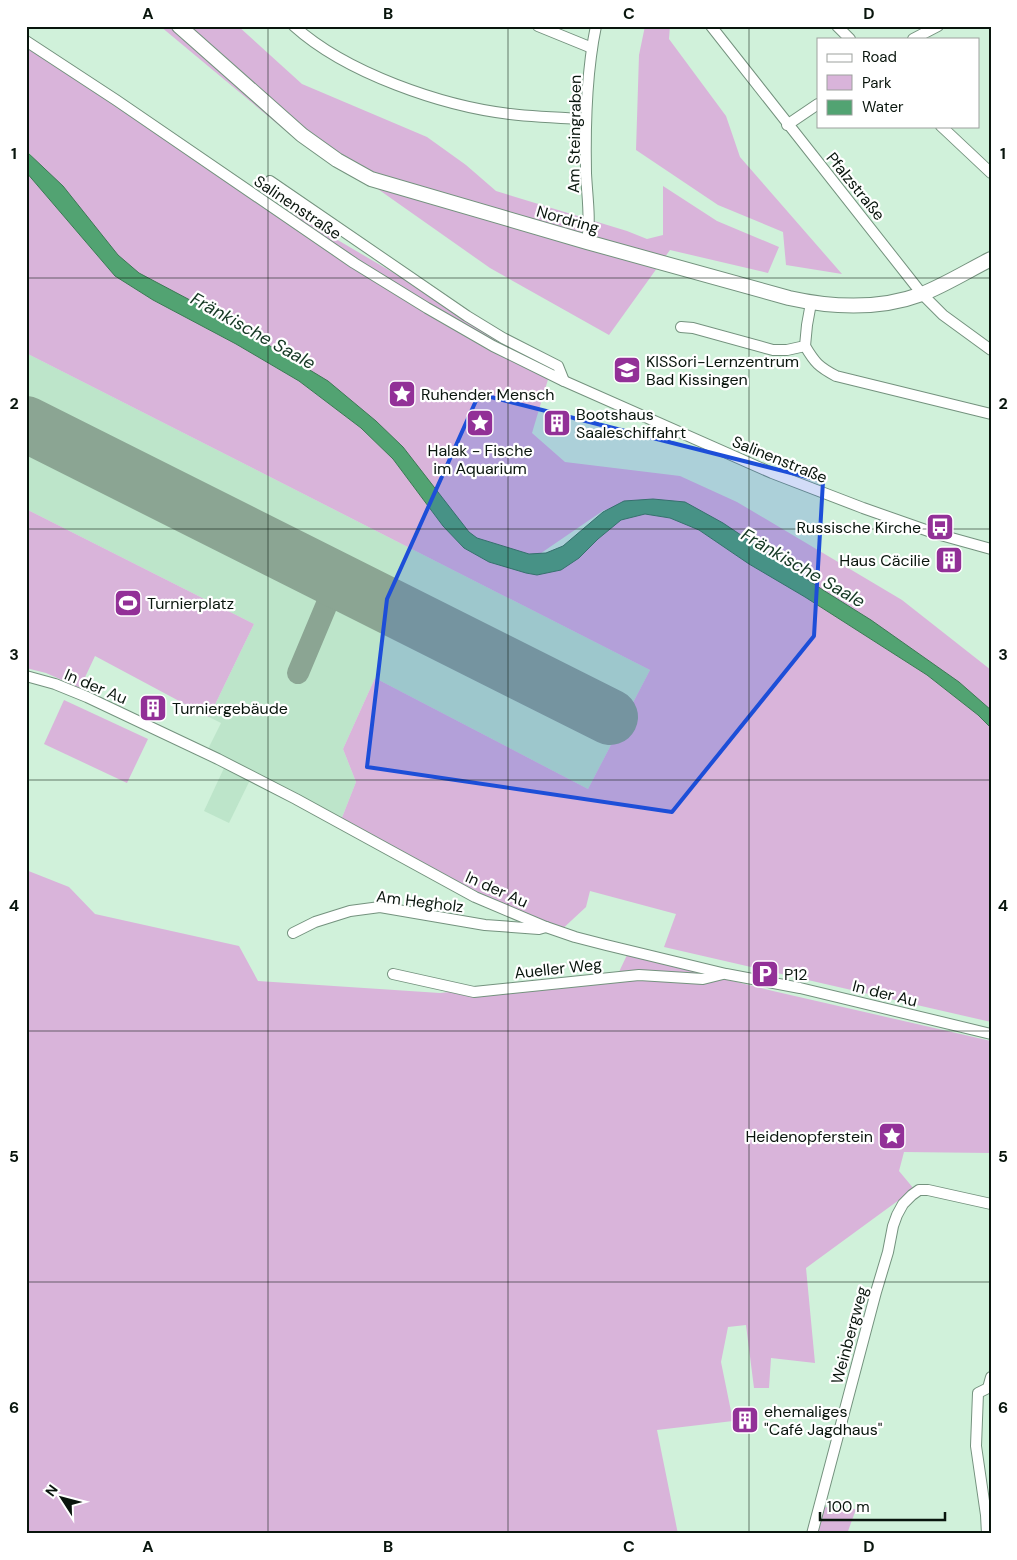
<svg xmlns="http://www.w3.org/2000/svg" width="1017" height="1560" viewBox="0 0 1017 1560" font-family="'DM Sans',sans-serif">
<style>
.built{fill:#bde5ca}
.green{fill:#d9b4da}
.water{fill:#52a372;stroke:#3c7854}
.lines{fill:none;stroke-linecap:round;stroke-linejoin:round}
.taxiway{stroke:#8ba593;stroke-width:22}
.runway{stroke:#8ba593;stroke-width:56}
.street-casing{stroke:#74927e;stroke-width:12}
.secondary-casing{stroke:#74927e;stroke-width:16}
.street{stroke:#fff;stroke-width:10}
.secondary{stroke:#fff;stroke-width:14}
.marked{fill:#1d4ed8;fill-opacity:0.2;stroke:#1d4ed8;stroke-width:4;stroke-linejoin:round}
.grid{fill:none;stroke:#09150d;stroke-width:1;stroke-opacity:0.55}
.labels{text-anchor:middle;stroke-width:4.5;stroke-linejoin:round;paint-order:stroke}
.street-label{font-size:16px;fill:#09150d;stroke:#fff}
.poi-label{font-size:16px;fill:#09150d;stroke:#fff;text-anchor:start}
.water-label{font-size:18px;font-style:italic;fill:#153824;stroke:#fff}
.neatline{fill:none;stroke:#09150d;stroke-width:2}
.grid-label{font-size:16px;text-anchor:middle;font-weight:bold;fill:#09150d}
</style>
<rect width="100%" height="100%" fill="#d0f1da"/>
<g class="built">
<polygon points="26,353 650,670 588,789 375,678 343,749 356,782 341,820 207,751 221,723 209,717 254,624 26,509"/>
<polygon points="224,768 250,780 229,823 204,811"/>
</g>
<g class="green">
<polygon points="160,26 238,26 302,84 427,137 466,165 496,191 627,231 647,239 663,235 663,186 717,221 779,247 768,273 670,250 609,335 490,268 365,180 293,137"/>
<polygon points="645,26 670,26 669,39 726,116 740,157 842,274 786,265 783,232 718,205 636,150 639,55"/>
<polygon points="26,46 210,165 552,366 532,433 565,462 680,476 737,502 902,600 991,670 991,710 669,504 604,510 528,562 477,543 369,421 129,273 26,149"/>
<polygon points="26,172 115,276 153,300 236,344 299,381 361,428 393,459 443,526 464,548 489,562 526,573 537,575 561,570 579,558 598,539 621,520 645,514 670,518 699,530 749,564 805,597 927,675 978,715 991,728 991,1022 664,947 676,914 590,891 586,907 558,933 516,912 341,820 356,782 343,749 375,678 588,789 650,670 26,353"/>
<polygon points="26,509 254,624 209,717 95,656 80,688 46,673 26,668"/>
<polygon points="64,700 148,739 127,783 44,744"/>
<polygon points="26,870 69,887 95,914 239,946 258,981 440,993 618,974 627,955 773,991 991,1041 991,1153 904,1152 899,1171 914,1189 806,1268 815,1363 771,1358 769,1388 754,1388 746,1325 728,1327 721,1362 733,1421 657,1430 678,1534 26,1534"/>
<polygon points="823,1507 856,1509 847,1534 816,1534"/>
</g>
<polygon class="water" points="26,151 63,186 118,255 139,273 222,317 328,381 376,421 403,447 469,532 477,538 529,554 546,553 563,546 603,512 624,501 653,499 685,502 723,523 823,590 871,620 959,682 991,710 991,728 978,715 927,675 805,597 749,564 699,530 670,518 645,514 621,520 598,539 579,558 561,570 537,575 526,573 489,562 464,548 443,526 393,459 361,428 299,381 236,344 153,300 115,276 26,172"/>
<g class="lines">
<polyline class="taxiway" points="298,673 337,580"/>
<polyline class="runway" points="26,424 610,717"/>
<g class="street-casing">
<g id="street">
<path d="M 294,26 C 346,73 442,106 510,114 C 535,117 561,118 586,119"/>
<polyline points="538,26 592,48"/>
<polyline points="711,26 922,294 943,315 991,350"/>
<polyline points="837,26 850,39"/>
<polyline points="913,39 938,26"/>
<polyline points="26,41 116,100 354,263 427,308 493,346 564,381 772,473 863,508 937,534 991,549"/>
<polyline points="787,125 818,104"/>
<polyline points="941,126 991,173"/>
<polyline points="270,181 467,316 503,338 558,366 564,381"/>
<path d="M 587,242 C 591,219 587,196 586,173 C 585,124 586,74 596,26"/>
<polyline points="681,327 693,328 773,350 787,350 805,346 807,325 811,303"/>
<path d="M 805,346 C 815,363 819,367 836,376 L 991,414"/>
<polyline points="26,676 55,684 87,697 218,759 296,799 475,897 546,927 575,937 606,945 726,974 800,988 991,1034"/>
<polyline points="293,933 315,922 350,911 380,907 485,925 539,929 546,927"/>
<polyline points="393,974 474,992 639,975 703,979 723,974"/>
<polyline points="812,1534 876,1292 888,1252 893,1226 897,1215 903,1204 912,1195 919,1190 928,1190 991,1204"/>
<polyline points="987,1534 986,1515 976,1446 978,1393 988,1388 991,1377"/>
</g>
</g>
<g class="secondary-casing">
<path id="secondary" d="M 179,26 L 302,135 L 337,160 L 371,179 L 587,242 L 789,298 C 834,308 879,310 922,294 C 945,285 969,270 991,259"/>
</g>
<use href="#street" class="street"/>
<use href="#secondary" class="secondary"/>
</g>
<path class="marked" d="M 479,394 L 823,481 L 814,636 L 672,812 L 367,767 L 387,599 Z"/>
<path class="grid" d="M 268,26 L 268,1534M 508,26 L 508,1534M 749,26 L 749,1534M 26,278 L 991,278M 26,529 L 991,529M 26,780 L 991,780M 26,1031 L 991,1031M 26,1282 L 991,1282"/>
<defs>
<g id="school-square" transform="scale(1.4375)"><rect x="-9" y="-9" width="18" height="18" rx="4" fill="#923097" stroke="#fff"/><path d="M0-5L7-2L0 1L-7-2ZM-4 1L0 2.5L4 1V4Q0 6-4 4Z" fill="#fff"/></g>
<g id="sight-square" transform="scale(1.4375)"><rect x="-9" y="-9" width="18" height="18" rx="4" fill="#923097" stroke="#fff"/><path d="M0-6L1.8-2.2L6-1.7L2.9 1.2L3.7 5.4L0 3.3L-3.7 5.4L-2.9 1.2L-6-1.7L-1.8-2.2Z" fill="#fff"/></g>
<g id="building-square" transform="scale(1.4375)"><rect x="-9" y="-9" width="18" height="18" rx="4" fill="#923097" stroke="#fff"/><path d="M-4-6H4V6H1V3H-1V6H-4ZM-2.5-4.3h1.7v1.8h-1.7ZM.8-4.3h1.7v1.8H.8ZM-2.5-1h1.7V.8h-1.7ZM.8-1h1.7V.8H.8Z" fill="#fff"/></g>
<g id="bus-square" transform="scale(1.4375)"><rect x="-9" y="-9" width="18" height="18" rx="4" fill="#923097" stroke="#fff"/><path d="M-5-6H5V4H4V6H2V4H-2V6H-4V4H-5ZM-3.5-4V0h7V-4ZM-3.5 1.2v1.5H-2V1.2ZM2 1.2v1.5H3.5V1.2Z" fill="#fff"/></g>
<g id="stadium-square" transform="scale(1.4375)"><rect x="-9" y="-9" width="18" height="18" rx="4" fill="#923097" stroke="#fff"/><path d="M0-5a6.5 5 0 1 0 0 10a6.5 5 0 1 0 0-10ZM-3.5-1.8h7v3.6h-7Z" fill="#fff"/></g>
<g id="parking-square" transform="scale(1.4375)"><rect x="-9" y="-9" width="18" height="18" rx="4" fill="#923097" stroke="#fff"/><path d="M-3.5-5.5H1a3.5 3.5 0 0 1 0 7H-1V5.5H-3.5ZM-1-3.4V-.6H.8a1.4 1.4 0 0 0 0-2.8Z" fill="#fff"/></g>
</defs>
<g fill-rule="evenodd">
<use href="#school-square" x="627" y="370"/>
<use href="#sight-square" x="402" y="394"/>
<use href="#sight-square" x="480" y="423"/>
<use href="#building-square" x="557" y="423"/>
<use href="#bus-square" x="940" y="527"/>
<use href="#building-square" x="949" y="560"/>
<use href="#stadium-square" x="128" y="603"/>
<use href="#building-square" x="153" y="708"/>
<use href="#parking-square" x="765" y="974"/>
<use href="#sight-square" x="892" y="1136"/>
<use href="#building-square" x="745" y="1420"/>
</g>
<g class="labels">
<g class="street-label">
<text transform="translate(574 134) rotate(-89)" y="6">Am Steingraben</text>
<text transform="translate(856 186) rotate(51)" y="6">Pfalzstraße</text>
<text transform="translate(298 207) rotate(34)" y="6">Salinenstraße</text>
<text transform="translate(568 219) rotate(16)" y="6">Nordring</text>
<text transform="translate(780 459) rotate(22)" y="6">Salinenstraße</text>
<text transform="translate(96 686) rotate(23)" y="6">In der Au</text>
<text transform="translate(497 889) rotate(24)" y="6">In der Au</text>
<text transform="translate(420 901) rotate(7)" y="6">Am Hegholz</text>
<text transform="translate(558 968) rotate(-6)" y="6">Aueller Weg</text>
<text transform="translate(885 993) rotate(14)" y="6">In der Au</text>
<text transform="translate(849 1335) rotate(-75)" y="6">Weinbergweg</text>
</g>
<g class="poi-label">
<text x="646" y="367">KISSori-Lernzentrum<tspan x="646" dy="18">Bad Kissingen</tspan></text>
<text x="421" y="400">Ruhender Mensch</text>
<text x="576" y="420">Bootshaus<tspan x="576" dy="18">Saaleschiffahrt</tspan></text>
<text x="480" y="456" text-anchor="middle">Halak - Fische<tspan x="480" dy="18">im Aquarium</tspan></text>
<text x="921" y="533" text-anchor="end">Russische Kirche</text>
<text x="930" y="566" text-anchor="end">Haus Cäcilie</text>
<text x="147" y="609">Turnierplatz</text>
<text x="172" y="714">Turniergebäude</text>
<text x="784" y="980">P12</text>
<text x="873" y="1142" text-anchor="end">Heidenopferstein</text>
<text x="764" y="1417">ehemaliges<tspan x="764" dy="18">"Café Jagdhaus"</tspan></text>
</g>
<g class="water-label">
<text transform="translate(253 331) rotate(29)" y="6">Fränkische Saale</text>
<text transform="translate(803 568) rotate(30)" y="6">Fränkische Saale</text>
</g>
</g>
<rect width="1017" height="1560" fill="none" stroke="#ffffff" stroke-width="55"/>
<rect x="817" y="38" width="162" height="90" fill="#ffffff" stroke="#9da19e"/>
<rect x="827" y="54" width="25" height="8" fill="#ffffff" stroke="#9da19e"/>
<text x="862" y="62" font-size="15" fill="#09150d">Road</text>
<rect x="827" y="75" width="25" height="15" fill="#d9b4da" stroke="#9da19e"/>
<text x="862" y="88" font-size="15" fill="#09150d">Park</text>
<rect x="827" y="100" width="25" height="15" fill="#52a372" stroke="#9da19e"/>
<text x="862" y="112" font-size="15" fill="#09150d">Water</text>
<g transform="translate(62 1498) rotate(306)" stroke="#ffffff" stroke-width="4" paint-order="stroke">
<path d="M0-4L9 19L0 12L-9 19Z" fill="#09150d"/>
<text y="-8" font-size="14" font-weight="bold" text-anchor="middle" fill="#09150d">N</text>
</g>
<path d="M820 1512v8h125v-8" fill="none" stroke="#09150d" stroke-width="2.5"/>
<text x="827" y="1512" font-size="15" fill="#09150d" stroke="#ffffff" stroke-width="4" paint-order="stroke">100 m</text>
<rect x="28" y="28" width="962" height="1504" class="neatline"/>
<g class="grid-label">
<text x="148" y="19">A</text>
<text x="388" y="19">B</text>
<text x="629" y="19">C</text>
<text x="869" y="19">D</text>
<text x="14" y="159">1</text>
<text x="1003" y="159">1</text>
<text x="14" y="409">2</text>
<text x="1003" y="409">2</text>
<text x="14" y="660">3</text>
<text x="1003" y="660">3</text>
<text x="14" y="911">4</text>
<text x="1003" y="911">4</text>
<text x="14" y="1162">5</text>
<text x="1003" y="1162">5</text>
<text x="14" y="1413">6</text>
<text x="1003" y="1413">6</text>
<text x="148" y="1552">A</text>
<text x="388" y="1552">B</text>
<text x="629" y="1552">C</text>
<text x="869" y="1552">D</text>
</g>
</svg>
